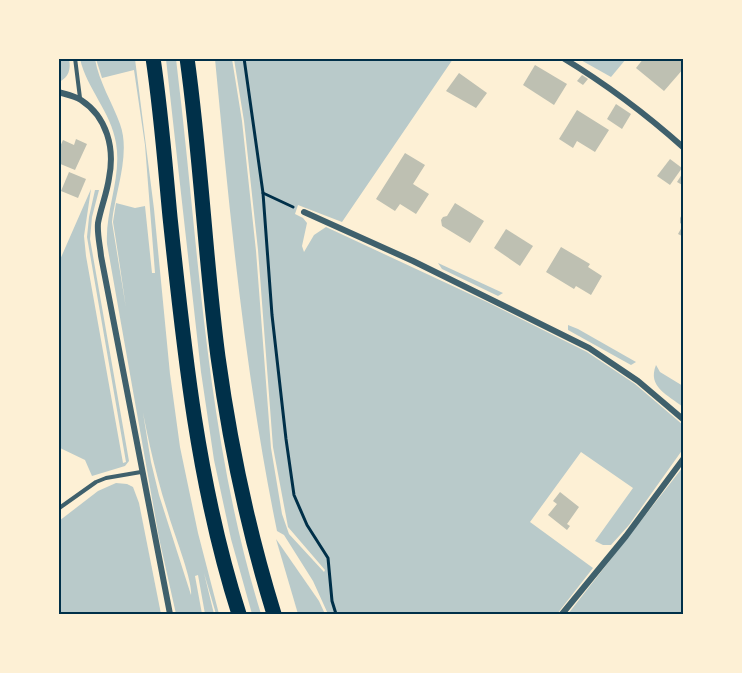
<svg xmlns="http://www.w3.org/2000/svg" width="742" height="673" viewBox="0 0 742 673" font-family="'PT Sans',sans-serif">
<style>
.green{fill:#b9caca}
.building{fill:#bec0b2}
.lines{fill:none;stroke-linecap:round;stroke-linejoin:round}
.path{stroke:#003049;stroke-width:3}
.service{stroke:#3f606c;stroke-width:4}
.minor{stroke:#3f606c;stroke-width:6}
.motorway{stroke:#003049;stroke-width:15}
.neatline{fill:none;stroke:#003049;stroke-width:2}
</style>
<rect width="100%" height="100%" fill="#fdf0d5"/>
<g class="green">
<path d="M 58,59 L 69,59 C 71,69 69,77 59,82 Z"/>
<path d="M 80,59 L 95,59 C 99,82 112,102 120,124 C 131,154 115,192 112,222 L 151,462 L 159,495 L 191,595 C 193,581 173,531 168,513 C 138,419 129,319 113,222 L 116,203 L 135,208 L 145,206 L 152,273 L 155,273 L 145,145 L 134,70 L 102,78 L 96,59 L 135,59 L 154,209 L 170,374 L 180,447 L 198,533 L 219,614 L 216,614 L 204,573 L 214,614 L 205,614 L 198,575 L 195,576 L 202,614 L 176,614 L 159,538 L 107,244 C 105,210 122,177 116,143 C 111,112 87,89 80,59 Z"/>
<path d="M 166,59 L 176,59 C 199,245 205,434 261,614 L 252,614 L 231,539 L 214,460 L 201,372 Z"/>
<path d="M 215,59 L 232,59 L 242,121 L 256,251 L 271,448 L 282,514 L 289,534 L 324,572 L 325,570 L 288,527 L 273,447 L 258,250 L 244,121 L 234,59 L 453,59 L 342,222 L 298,205 L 295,214 L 303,218 L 307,223 L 302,246 L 304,252 L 314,235 L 326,227 L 487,302 L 587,352 L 635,384 L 683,425 L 683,449 L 629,525 L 611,545 L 603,545 L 595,541 L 633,488 L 581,452 L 530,522 L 593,568 L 557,614 L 328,614 L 313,581 L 284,535 L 277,531 C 245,375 230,216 215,59 Z"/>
<polygon points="579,59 626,59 611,77"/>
<polygon points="91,189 84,236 86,256 123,463 126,462 87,237 89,217 95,190 99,190 92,217 90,239 129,461 125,466 92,476 85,460 58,447 59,262"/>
<polygon points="438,263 503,293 498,296 442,269"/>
<polygon points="568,325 578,329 636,362 631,365 568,330"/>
<path d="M 656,365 L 660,372 L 683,386 L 683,407 C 668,395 647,387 656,365 Z"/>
<polygon points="683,467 683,614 568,614"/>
<polygon points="116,483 127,484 133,487 139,503 161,614 59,614 59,521 98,491"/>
<polygon points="276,539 319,601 325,614 298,614"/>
</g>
<g class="building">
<polygon points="644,58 684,58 684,68 664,91 636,68"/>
<polygon points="535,65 567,84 554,105 523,85"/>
<polygon points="459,73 487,93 476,108 446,91"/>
<polygon points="582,75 588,79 583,85 577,81"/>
<polygon points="616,104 631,114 622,129 607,119"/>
<polygon points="577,110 609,130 595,152 577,141 573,148 559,139"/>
<polygon points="76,139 87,144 75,170 58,163 58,151 63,140 74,145"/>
<polygon points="405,153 425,165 413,184 429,194 416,214 400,204 395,211 376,199"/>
<polygon points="670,159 682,168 670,185 657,176"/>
<polygon points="684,171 684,186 677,182"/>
<polygon points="69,172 86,179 78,198 61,191"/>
<polygon points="455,203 484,221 470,243 442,226 441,220 443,217 447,216"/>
<polygon points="684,211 684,237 678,234 683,225 680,223 680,218"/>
<polygon points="506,229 533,246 520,266 494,248"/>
<polygon points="561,247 590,264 588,267 602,276 591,295 576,286 574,289 546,272"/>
<polygon points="560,492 579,507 567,524 570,526 567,530 548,515 557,504 553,501"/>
</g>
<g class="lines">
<g class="path">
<polyline points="244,58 263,193 293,207"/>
<polyline points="263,193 272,315 286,439 294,495 307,525 328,558 332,601 336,614"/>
</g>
<g class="service">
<polyline points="75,58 80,98"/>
<polyline points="58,509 96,482 106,478 141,472"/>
</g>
<g class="minor">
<path d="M 563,58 C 606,84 646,114 684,148"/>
<path d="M 58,92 C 65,94 75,96 81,100 C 107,117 115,148 109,178 C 107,193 101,207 98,223 C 97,234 100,245 101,256 L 170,614"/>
<polyline points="304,212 413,261 589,348 638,381 684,420"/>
<polyline points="562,614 626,536 684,458"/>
</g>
<g class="motorway">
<path d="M 153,58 C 161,111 165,164 170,217 C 184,351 198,486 239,614"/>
<path d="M 187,58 C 201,158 205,258 218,357 C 230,444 248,530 274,614"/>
</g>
</g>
<rect width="742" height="673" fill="none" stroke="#fdf0d5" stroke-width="120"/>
<rect x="60" y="60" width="622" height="553" class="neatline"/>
</svg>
